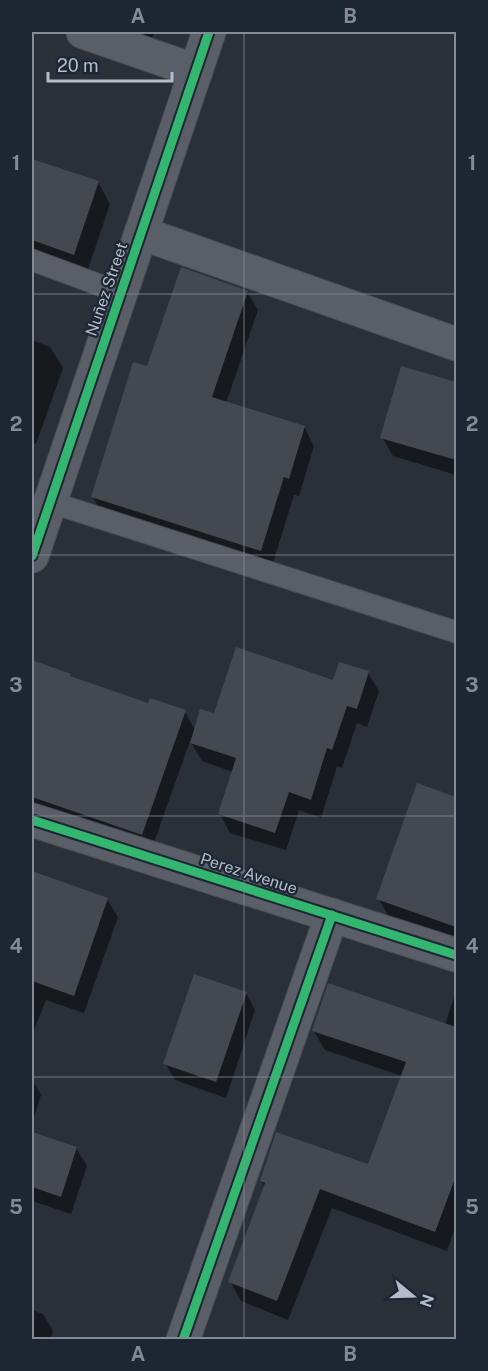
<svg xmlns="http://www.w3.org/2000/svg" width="488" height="1371" viewBox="0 0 488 1371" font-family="'Public Sans',sans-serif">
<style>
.shadow{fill:#0007}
.building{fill:#444950}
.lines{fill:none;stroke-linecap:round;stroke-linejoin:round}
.service-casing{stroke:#484c53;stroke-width:23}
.minor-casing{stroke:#484c53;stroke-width:35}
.tertiary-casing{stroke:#484c53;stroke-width:35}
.service{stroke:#5a5e66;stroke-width:21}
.minor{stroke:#5a5e66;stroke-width:33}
.tertiary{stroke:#5a5e66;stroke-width:33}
.cycleway-casing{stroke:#1d2633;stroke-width:13}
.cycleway{stroke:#33b770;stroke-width:9}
.grid{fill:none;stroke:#848b96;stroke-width:1.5;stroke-opacity:0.55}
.labels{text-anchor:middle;stroke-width:4.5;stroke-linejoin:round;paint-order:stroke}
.street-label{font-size:16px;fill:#b4bcc9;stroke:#1d2633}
.neatline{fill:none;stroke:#848b96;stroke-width:2}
.grid-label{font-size:20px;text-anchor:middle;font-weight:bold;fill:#848b96}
</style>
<rect width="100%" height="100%" fill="#2a3038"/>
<g class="shadow">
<polygon points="95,32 154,32 148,49"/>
<polygon points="32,160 98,182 110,204 86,275 32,257"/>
<polygon points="247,292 258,310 226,403 304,427 314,446 299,496 294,495 271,569 103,516 93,497"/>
<polygon points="32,340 50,347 63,368 36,444 32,443"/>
<polygon points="402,368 456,383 456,475 393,456 382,437"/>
<polygon points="32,662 70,675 72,679 149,705 185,712 195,730 215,715 368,673 379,691 367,727 357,723 342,768 337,766 321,818 299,810 286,850 230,833 220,814 233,772 202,761 190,741 151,851 32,803"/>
<polygon points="418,785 456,799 456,941 389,917 378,898"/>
<polygon points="32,873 107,899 118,917 84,1013 46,1000 32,1035"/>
<polygon points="246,993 255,1010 226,1098 175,1080 165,1063"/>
<polygon points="454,997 456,997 456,1225 447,1251 332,1208 288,1320 241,1301 230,1281 265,1187 261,1181 368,1166 402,1076 325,1050 313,1030 445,1025"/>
<polygon points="32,1079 41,1095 32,1123"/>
<polygon points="32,1134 76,1148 87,1166 71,1214 32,1201"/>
<polygon points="32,1310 43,1314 53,1331 50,1340 32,1340"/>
</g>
<g class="building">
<polygon points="32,159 99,181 74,255 32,240"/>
<polygon points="181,267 248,291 212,397 305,426 289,479 284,477 261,551 91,497 133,362 147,366"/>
<polygon points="401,366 456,382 456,460 380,438"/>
<polygon points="236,647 333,680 339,662 369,671 357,709 347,706 332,750 327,748 311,800 289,792 275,833 218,814 236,758 190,743 200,709 214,713"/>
<polygon points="32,660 71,674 70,676 148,703 150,698 186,710 142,835 32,797"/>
<polygon points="417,783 456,797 456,927 376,899"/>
<polygon points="32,871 108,898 74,996 32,981"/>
<polygon points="194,974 247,992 216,1082 163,1064"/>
<polygon points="328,983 456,1027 456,1176 435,1232 320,1189 277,1301 228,1282 265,1183 260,1181 276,1132 368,1164 406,1062 312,1031"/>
<polygon points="32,1132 77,1147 61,1197 32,1187"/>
</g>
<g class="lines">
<g class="service-casing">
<g id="service">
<polyline points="32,260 121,293"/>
<polyline points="50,502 456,632"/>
</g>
</g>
<g class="minor-casing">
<g id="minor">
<polyline points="83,32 196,71"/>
<polyline points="141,233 456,344"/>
<polyline points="32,820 456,955"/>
<polyline points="183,1340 332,915"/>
</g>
</g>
<g class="tertiary-casing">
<polyline id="tertiary" points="32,556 209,32"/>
</g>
<use href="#service" class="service"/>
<use href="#minor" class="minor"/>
<use href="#tertiary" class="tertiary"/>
<g class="cycleway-casing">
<g id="cycleway">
<polyline points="32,556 209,32"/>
<polyline points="32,820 456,955"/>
<polyline points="183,1340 332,915"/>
</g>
</g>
<use href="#cycleway" class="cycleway"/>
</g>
<path class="grid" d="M 244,32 L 244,1340M 32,294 L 456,294M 32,555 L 456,555M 32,816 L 456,816M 32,1077 L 456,1077"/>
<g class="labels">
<g class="street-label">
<text transform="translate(106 289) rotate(-71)" y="6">Nuñez Street</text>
<text transform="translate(249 873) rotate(18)" y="6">Perez Avenue</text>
</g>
</g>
<rect width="488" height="1371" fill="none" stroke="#1d2633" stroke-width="66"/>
<g transform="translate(413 1296) rotate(109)" stroke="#1d2633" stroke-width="4.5" paint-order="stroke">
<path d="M0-4.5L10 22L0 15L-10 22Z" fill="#b4bcc9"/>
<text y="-9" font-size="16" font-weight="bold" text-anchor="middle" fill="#b4bcc9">N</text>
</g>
<path d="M48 72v9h124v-9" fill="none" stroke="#b4bcc9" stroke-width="3"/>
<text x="57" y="72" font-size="18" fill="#b4bcc9" stroke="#1d2633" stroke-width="4.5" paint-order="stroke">20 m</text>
<rect x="33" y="33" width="422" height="1305" class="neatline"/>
<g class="grid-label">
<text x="138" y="23">A</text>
<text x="350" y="23">B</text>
<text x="16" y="170">1</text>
<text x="472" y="170">1</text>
<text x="16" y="431">2</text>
<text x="472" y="431">2</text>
<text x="16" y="692">3</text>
<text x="472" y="692">3</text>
<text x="16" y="953">4</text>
<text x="472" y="953">4</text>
<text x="16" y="1214">5</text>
<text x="472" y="1214">5</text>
<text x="138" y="1361">A</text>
<text x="350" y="1361">B</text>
</g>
</svg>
